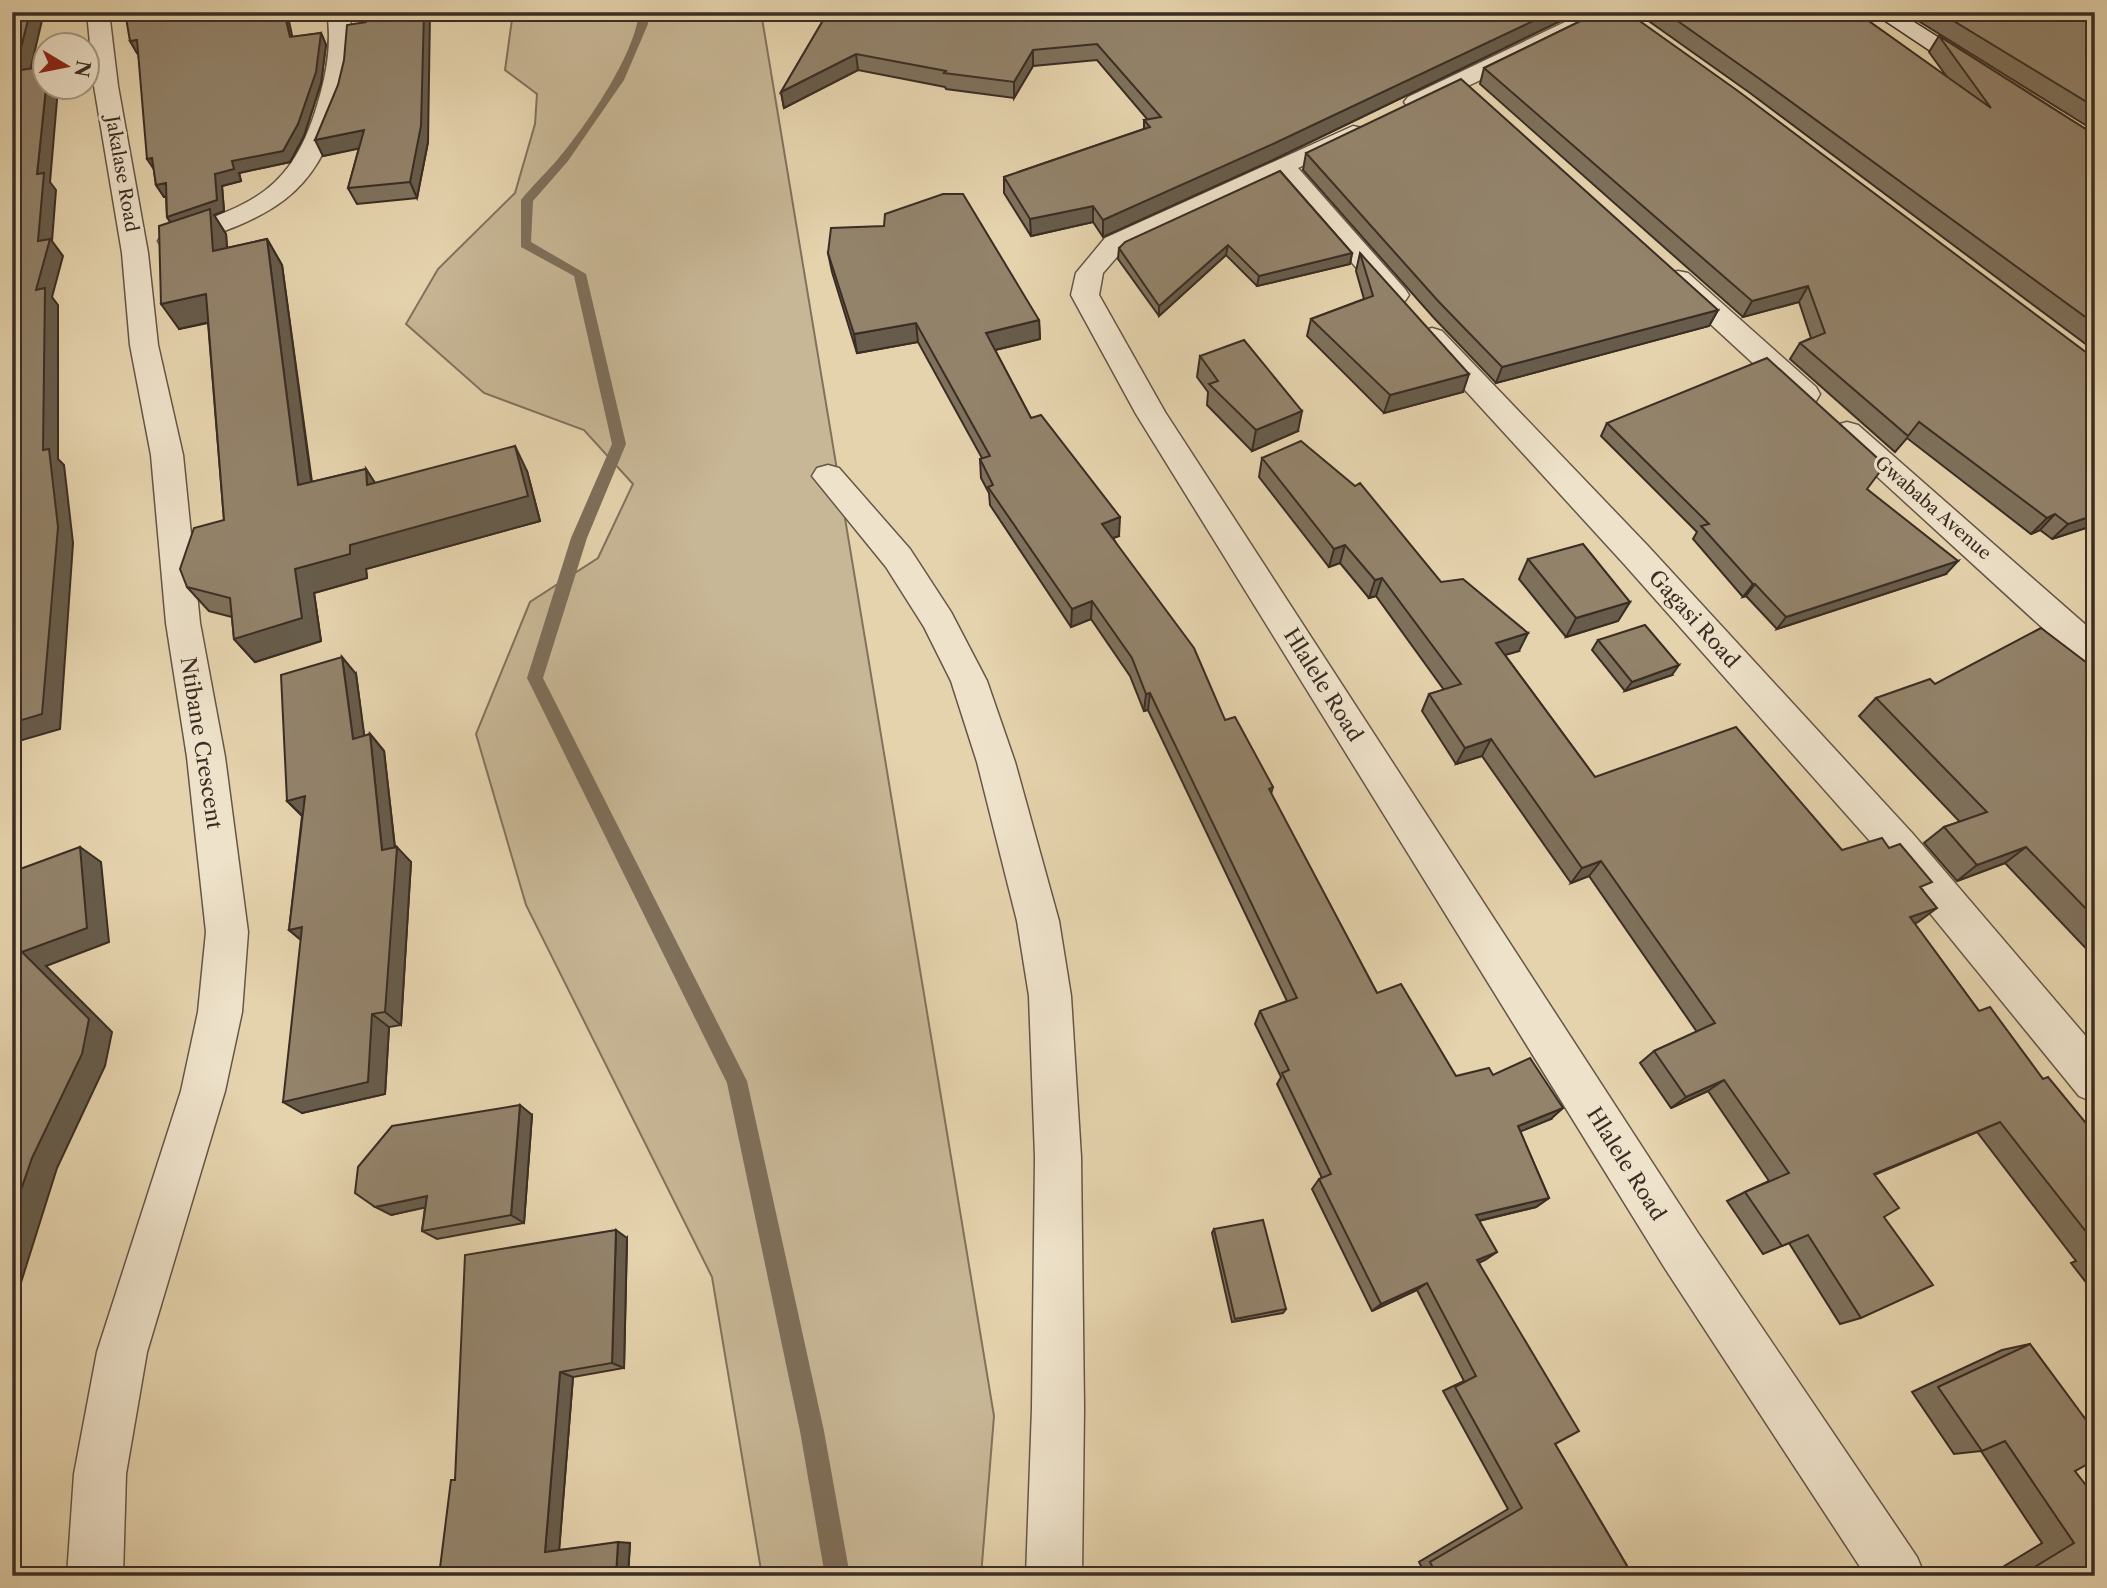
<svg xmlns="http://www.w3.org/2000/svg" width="2107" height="1588" viewBox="0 0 2107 1588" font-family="'Libre Caslon Text',serif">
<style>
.green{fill:#c8b796;stroke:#81725d;stroke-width:2}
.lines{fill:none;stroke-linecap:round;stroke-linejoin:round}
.stream{fill:#7e6f5a;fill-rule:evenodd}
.street-casing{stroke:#655646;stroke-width:3}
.secondary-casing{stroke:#3a2d24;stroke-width:3}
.street{fill:#eee2ca;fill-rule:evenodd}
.secondary{fill:#eee2ca;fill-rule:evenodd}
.wall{fill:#7e715c;stroke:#3a2d24;stroke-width:2}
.shaded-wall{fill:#675c4b;stroke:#3a2d24;stroke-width:2}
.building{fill:#93836b;stroke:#3a2d24;stroke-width:2}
.labels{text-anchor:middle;stroke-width:6;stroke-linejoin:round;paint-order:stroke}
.far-street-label{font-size:18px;fill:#3a2d24;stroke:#eee2ca}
.street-label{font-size:21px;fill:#3a2d24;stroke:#eee2ca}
</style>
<rect width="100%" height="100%" fill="#e5d3ad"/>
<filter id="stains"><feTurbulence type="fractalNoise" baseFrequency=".00286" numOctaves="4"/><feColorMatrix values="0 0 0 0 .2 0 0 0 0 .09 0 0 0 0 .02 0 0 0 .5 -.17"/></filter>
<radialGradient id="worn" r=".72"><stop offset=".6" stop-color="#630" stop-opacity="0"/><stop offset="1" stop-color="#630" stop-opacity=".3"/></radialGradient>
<polygon class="green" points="513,12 761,12 994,1416 981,1576 762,1576 712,1277 526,905 476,734 530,602 598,558 633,484 584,430 484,393 406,324 438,269 515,193 535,124 537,94 505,70"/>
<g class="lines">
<path class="stream" d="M 639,12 L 649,12 L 648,24 L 624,80 L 568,161 L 533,201 L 531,242 L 586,274 L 626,444 L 587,538 L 543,678 L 747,1081 L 824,1431 L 850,1576 L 825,1576 L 800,1431 L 727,1083 L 527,678 L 571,538 L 612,444 L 574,276 L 521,247 L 521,200 C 532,186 546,173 558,159 C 586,126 635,55 639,12 Z"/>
<g class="street-casing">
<g id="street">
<polygon points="87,12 109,12 118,86 148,253 158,345 183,455 200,623 225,757 248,932 242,1012 225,1091 147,1352 126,1474 123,1576 67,1576 74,1474 97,1352 181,1091 198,1012 206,932 187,757 166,623 151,455 130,345 122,253 94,86"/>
<path d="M 327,12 L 349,12 C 355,43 350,72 342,102 C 316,200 269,216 180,247 L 171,249 L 162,247 L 158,241 L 162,235 C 247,206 291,196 318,102 C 327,72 332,43 327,12 Z"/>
<polygon points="1586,12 1615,12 1612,17 1424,107 1408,107 1404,102 1408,97"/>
<polygon points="1353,126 1362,128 1365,133 1362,138 1298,168 1405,289 1409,295 1405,301 1395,303 1385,301 1278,177 1123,250 1103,273 1099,295 1165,412 1698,1233 1917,1557 1925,1576 1866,1576 1664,1267 1136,414 1071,295 1076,273 1105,238"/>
<polygon points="1678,271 1688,273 1816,387 1820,394 1816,401 1805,404 1794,401 1668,285 1664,279 1668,273"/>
<polygon points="1432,328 1442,331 1648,546 1913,834 2095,1047 2095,1103 2079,1096 1885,858 1624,564 1422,343 1418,337 1422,331"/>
<polygon points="1847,422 1858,425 2095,633 2095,668 2082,664 1836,439 1832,432 1836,425"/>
<polygon points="828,465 839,468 910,549 951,612 987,681 1015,762 1059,921 1071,996 1081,1157 1084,1408 1082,1576 1026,1576 1032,1408 1035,1157 1029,996 1017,921 977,762 951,681 924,627 886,567 812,476 817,468"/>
</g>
</g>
<g class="secondary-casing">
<polygon id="secondary" points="1872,12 1898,12 1987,68 1991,73 1987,78 1971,78"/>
</g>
<use href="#street" class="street"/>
<use href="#secondary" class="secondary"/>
</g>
<g class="wall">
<polygon points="828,12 1045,13 1579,12 1273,160 1103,237 1093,222 1031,236 1004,193 1004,177 1144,129 1144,120 1148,120 1097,60 1033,66 1014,98 946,89 945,87 858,70 784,108 781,92"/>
<polygon points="1599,12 2095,525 2052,539 2040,530 2031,534 1907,438 1895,452 1790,359 1800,343 1811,338 1799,302 1743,317 1480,84 1484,68"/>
<polygon points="1636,12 1856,12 1947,77 1929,52 1939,36 2095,135 2095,351 1750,93"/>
<polygon points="1904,12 2084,12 2095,19 2095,131"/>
<polygon points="366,22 428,142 417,198 357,204 348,188 359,148 323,156"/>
<polygon points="321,33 326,45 321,83 304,136 290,162 239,173 241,181 222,186 224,211 214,215 226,234 227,248 267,239 282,265 312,482 366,469 375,483 527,471 540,521 366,569 367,578 314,593 321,641 255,662 234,639 232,617 209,611 187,587 224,520 208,323 179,329 170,222 167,217 166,196 164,197 156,185 138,52 137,53 130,41 293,37"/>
<polygon points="1306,153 1718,310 1709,326 1496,383 1434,318 1303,170"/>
<polygon points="1280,171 1352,253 1350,264 1257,286 1226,255 1159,316 1118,259 1119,248"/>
<polygon points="828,253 1039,320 1040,339 995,350 1031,418 1119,536 1113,538 1225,720 1273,787 1271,794 1377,993 1456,1076 1493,1075 1551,1119 1520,1131 1549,1198 1536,1207 1479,1221 1497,1252 1479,1263 1555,1444 1633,1576 1426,1576 1419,1562 1508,1509 1443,1391 1464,1381 1417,1290 1372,1311 1312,1189 1319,1179 1322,1178 1277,1084 1281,1077 1255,1024 1260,1011 1287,1001 1148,710 1144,711 1130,676 1091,619 1071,627 990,505 989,493 981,478 980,459 982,458 918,342 857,353 832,272"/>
<polygon points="1360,253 1463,392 1384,413 1307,336 1311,319 1364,299 1356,271"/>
<polygon points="1200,356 1298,431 1252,451 1207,405 1208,392 1197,377"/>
<polygon points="1607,423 1867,489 1946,574 1777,629 1746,596 1743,597 1693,539 1697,532 1601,436"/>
<polygon points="1262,458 1441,582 1519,651 1505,655 1595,777 1842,850 1923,890 1918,922 1914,923 1979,1011 2095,1134 2095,1294 2071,1263 2076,1261 1977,1132 1874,1175 1884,1217 1861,1318 1840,1324 1789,1243 1763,1254 1727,1201 1745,1192 1769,1181 1708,1091 1671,1108 1640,1063 1654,1051 1697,1032 1589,876 1571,883 1482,756 1456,764 1422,711 1429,694 1444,690 1376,596 1369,598 1340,563 1329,567 1259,477"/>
<polygon points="1528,559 1630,602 1618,621 1566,637 1519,579"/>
<polygon points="1598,640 1672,675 1625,691 1592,650"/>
<polygon points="2095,669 2095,958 2005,863 1957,881 1924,843 1944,827 1960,822 1859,716 1876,698 1935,684"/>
<polygon points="356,674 364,736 370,734 384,751 395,847 411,862 401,1025 389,1027 385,1094 302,1113 301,940 289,930 302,816 287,801"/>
<polygon points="532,1115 524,1223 437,1239 422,1231 425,1207 391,1215"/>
<polygon points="1214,1229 1286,1309 1283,1313 1232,1322 1212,1233"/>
<polygon points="627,1238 624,1368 573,1377 559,1550 630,1543 628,1576 439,1576 455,1480"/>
<polygon points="2030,1344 2075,1471 2095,1576 1988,1576 2042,1543 1981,1451 1954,1454 1912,1392 2002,1350"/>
</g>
<g class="shaded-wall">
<polygon points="30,12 44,12 26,88 15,71"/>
<polygon points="284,12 287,12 295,49 290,37"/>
<polygon points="424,12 430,12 428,142 417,198 410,182"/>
<polygon points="1552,12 1579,12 1273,160 1103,237 1103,220"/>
<polygon points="321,33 326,45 321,83 304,136 290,162 239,173 241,181 222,186 224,211 214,215 226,234 229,276 175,229 167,217 215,174"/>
<polygon points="137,40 144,51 137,53 130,41"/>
<polygon points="1033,50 1033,66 1014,98 1014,82"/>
<polygon points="856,54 858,70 784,108 781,92"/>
<polygon points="46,88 58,88 50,182 56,190 52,241 63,256 52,297 58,305 58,459 64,465 73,543 60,729 12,743 12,723 36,290 38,241 37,174"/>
<polygon points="364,130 371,146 323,156 315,140"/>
<polygon points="152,158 155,171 147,159"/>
<polygon points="166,183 173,195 164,197 156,185"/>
<polygon points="1093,206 1093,222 1031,236 1030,219"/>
<polygon points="267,239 282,265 315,510 298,485"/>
<polygon points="1228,245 1226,255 1159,316 1159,306"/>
<polygon points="1352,253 1350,264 1257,286 1259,276"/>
<polygon points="1808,286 1799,302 1743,317 1752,301"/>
<polygon points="206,294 223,319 179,329 161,304"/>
<polygon points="1718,310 1709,326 1496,383 1502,367"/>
<polygon points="1039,320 1040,339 987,352 986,333"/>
<polygon points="916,323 918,342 857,353 854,334"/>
<polygon points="1469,374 1463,392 1384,413 1390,395"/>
<polygon points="1302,411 1298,431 1252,451 1256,430"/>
<polygon points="515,446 527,471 540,521 366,569 367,578 314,593 321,641 255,662 234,639 295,569 350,545"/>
<polygon points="366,469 382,494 367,485"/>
<polygon points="2055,514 2040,530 2031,534 2047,518"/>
<polygon points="2095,515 2095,525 2052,539 2068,524"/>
<polygon points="1120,517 1119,536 1101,542 1102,524"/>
<polygon points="1345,545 1340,563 1329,567 1334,549"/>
<polygon points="1958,561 1946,574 1777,629 1786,617"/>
<polygon points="1382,578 1376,596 1369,598 1375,580"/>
<polygon points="1753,584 1755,584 1746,596 1743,597"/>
<polygon points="1092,601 1091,619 1071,627 1072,609"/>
<polygon points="1630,602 1618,621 1566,637 1576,618"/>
<polygon points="1528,633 1519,651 1487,660 1496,643"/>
<polygon points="342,657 356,674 367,756 353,739"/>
<polygon points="1679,665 1672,675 1625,691 1632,682"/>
<polygon points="1150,693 1148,710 1144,711 1146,694"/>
<polygon points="370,734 384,751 396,858 397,847 411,862 401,1025 385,1012 382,850"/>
<polygon points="1491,739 1482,756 1456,764 1465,748"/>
<polygon points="305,796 304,817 287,801"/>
<polygon points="80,847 101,862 109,942 46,966 112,1032 105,1066 57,1168 12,1311 12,1216 22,952"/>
<polygon points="2026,847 2005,863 1957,881 1977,865"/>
<polygon points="1601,861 1589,876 1571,883 1582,868"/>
<polygon points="1937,908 1918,922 1891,931 1910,917"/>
<polygon points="302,927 306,944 289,930"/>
<polygon points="372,1014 389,1027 385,1094 302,1113 283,1102"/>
<polygon points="1724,1080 1708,1091 1671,1108 1686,1097"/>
<polygon points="520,1105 532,1115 524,1223 511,1215"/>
<polygon points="1563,1108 1551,1119 1507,1137 1518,1126"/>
<polygon points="2000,1122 1977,1132 1854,1183 1874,1174"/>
<polygon points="427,1196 441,1204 391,1215 375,1207"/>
<polygon points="1549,1198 1536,1207 1465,1224 1476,1215"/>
<polygon points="616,1230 627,1238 624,1368 612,1363"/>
<polygon points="1497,1252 1485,1260 1466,1268 1477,1260"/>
<polygon points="1427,1283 1417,1290 1372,1311 1381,1304"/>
<polygon points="560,1372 573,1377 559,1552 545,1552"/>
<polygon points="618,1542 630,1543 628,1576 616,1576"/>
</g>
<g class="building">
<polygon points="12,12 30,12 15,71 46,66 46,88 37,174 44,173 38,241 50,239 36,290 45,288 43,450 49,449 58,527 42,714 12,723"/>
<polygon points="125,12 284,12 290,37 321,33 316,72 298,124 283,151 232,161 234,169 215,174 217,200 167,217 166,183 156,185 152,158 147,159 137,40 130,41"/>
<polygon points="368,12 424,12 421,126 410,182 348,188 364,130 315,140 338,85 344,60 347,25 366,22"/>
<polygon points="828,12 1045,13 1552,12 1275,143 1103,220 1093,206 1030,219 1004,177 1150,127 1144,120 1161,117 1097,44 1033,50 1014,82 944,73 946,71 856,54 781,92"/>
<polygon points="1599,12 1627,12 1738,91 2095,359 2095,515 2068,524 2055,514 2047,518 1919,422 1908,436 1800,343 1825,333 1808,286 1752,301 1484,68"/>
<polygon points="1665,12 1856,12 1991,108 1939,36 2095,135 2095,324 1757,77"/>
<polygon points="1939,12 2084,12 2095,19 2095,107"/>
<polygon points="1461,79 1718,310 1502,367 1439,302 1306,153"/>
<polygon points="1280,171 1352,253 1259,276 1228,245 1159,306 1119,248 1125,242"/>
<polygon points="943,194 963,194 1039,320 986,333 1031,418 1041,415 1120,517 1102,524 1194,648 1225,720 1235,717 1273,787 1269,789 1377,993 1401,984 1456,1076 1489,1068 1493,1075 1530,1058 1563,1108 1518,1126 1549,1198 1476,1215 1497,1252 1477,1260 1579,1431 1555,1444 1633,1576 1437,1576 1430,1562 1522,1508 1455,1387 1476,1376 1427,1283 1381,1304 1319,1179 1331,1174 1282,1073 1289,1070 1260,1011 1297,998 1150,693 1146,694 1132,658 1092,601 1072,609 988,487 993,485 980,459 990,456 916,323 854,334 828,253 831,228 884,226 885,214"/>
<polygon points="210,209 213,251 267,239 298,485 366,469 367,485 515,446 528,496 350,545 350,554 295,569 302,618 234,639 230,598 187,587 180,569 194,528 224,520 206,294 161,304 159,226"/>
<polygon points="1360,253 1469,374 1390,395 1311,319 1373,296"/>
<polygon points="1244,340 1302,411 1256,430 1209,384 1218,381 1200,356"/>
<polygon points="1767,358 1885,465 1867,489 1958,561 1786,617 1755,584 1753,584 1701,526 1709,524 1607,423"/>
<polygon points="1301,441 1355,486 1360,483 1441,582 1463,579 1528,633 1496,643 1595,777 1736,727 1842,850 1882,838 1889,848 1900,844 1932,882 1920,887 1937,908 1910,917 1979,1011 1990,1007 2043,1079 2048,1077 2095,1134 2095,1243 2000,1122 1874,1174 1899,1208 1884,1217 1933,1285 1861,1318 1808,1235 1782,1246 1745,1192 1789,1173 1724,1080 1686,1097 1654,1051 1715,1023 1601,861 1582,868 1491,739 1465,748 1429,694 1461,684 1382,578 1375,580 1345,545 1334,549 1262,458"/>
<polygon points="1583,544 1630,602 1576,618 1528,559"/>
<polygon points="1645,625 1679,665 1632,682 1598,640"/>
<polygon points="2041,628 2095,669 2095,918 2026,847 1977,865 1944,827 1987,812 1876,698 1930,679 1935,684"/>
<polygon points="342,657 353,739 370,734 382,850 397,847 385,1012 372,1014 368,1082 283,1102 302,927 289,930 305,796 287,801 281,675"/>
<polygon points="80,847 87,928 22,952 89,1019 82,1054 32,1158 12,1216 12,872"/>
<polygon points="520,1105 511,1215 422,1231 427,1196 375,1207 355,1193 358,1167 392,1126"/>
<polygon points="1263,1220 1286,1309 1235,1319 1214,1229"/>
<polygon points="616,1230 612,1363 560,1372 545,1552 618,1542 616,1576 439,1576 451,1480 455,1480 465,1255"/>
<polygon points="2030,1344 2095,1432 2095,1460 2075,1471 2095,1497 2095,1576 2020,1576 2074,1543 2005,1441 1982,1451 1938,1387"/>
</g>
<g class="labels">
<g class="far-street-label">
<text transform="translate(122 174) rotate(80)" y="6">Jakalase Road</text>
<text transform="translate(1933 508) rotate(41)" y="6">Gwababa Avenue</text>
</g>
<g class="street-label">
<text transform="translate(1694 619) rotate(48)" y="7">Gagasi Road</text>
<text transform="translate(1323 685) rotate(58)" y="7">Hlalele Road</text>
<text transform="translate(201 743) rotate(81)" y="7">Ntibane Crescent</text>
<text transform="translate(1626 1164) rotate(58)" y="7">Hlalele Road</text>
</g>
</g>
<rect width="2107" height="1588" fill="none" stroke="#e5d3ad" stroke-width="42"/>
<rect x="14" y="14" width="2079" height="1560" fill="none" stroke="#3a2d24" stroke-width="3.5"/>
<rect x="21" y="21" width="2065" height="1546" fill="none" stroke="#3a2d24" stroke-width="2"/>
<g transform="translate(66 66) rotate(100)"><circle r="33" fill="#eee2ca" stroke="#a69a88" stroke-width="2"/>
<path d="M0-5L12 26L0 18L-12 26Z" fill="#8f2418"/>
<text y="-10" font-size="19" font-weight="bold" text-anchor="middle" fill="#3a2d24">N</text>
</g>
<rect width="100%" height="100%" filter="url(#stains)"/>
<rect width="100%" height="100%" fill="url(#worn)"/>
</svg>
